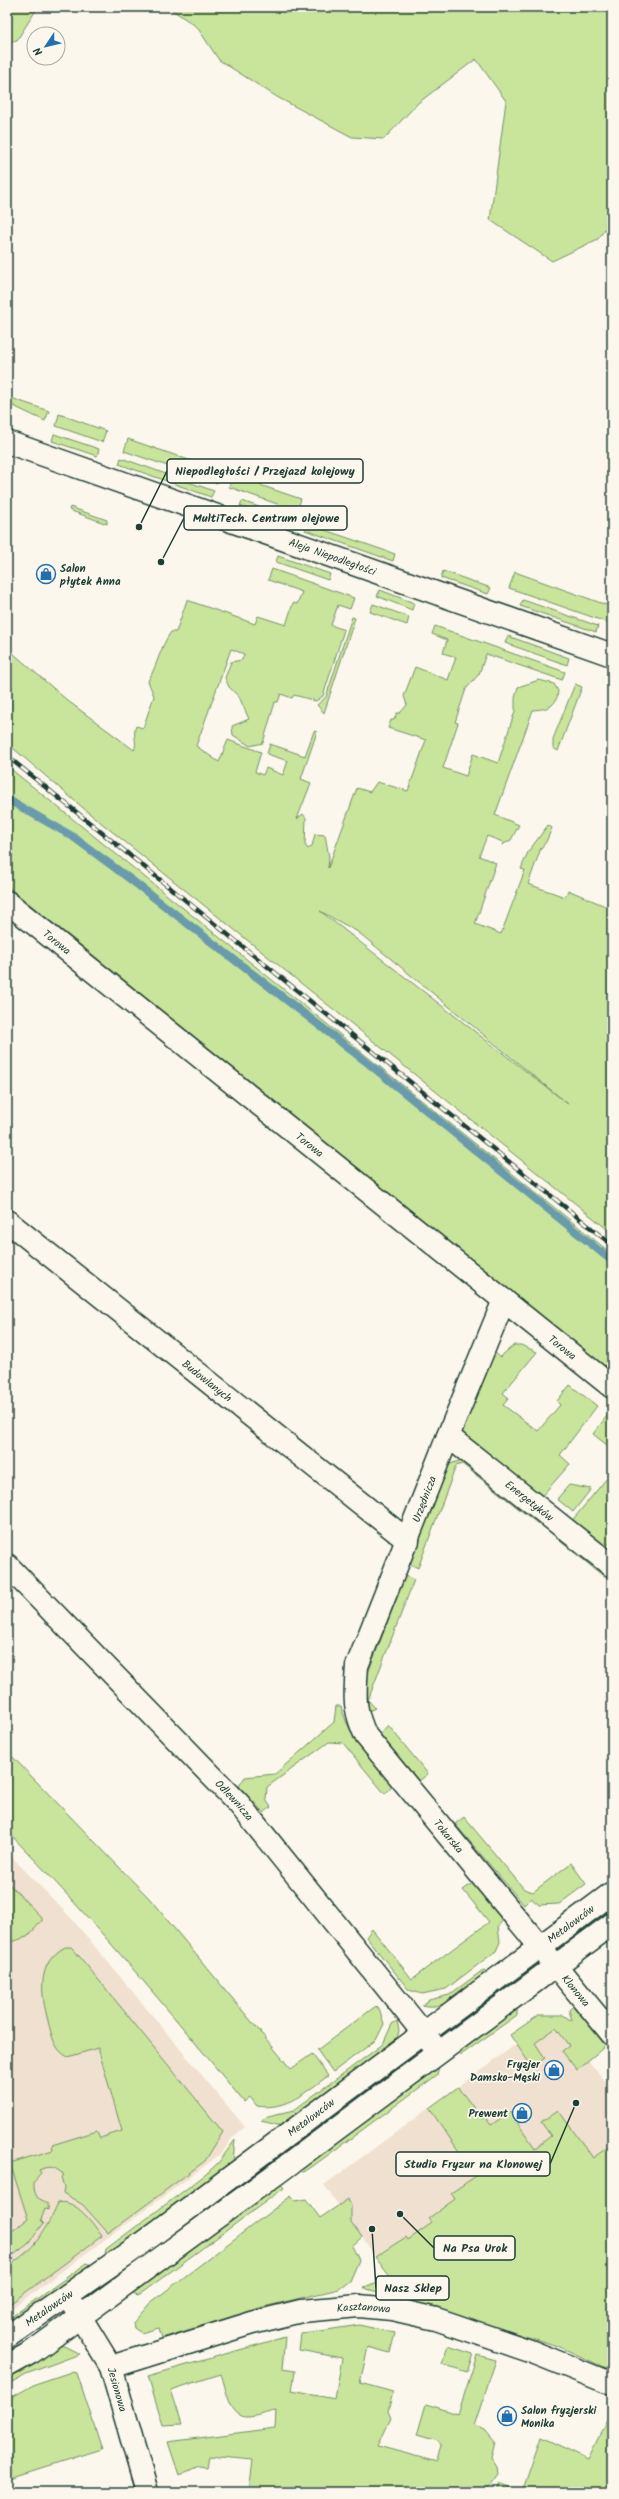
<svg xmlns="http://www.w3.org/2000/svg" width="619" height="2499" viewBox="0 0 619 2499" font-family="Kalam,sans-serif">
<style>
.built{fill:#f0e0cf}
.green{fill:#c9e49b;stroke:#749068;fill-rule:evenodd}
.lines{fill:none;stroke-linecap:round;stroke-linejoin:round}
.stream{stroke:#699bac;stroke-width:8}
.minor-casing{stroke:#1f3d34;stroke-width:25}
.minor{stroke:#fbf7ec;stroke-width:22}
.rail-casing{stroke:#1f3d34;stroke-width:4.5}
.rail{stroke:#fbf7ec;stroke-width:3;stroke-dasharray:9;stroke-linecap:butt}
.labels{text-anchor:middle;stroke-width:3.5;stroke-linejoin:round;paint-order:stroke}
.street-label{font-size:11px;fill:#1f3d34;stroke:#fbf7ec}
.poi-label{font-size:11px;font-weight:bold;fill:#1f3d34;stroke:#fbf7ec;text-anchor:start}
.leader{fill:none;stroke:#1f3d34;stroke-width:1.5}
.callout-dot{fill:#1f3d34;stroke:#fbf7ec;stroke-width:1.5}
.callout{fill:#fbf7ec;stroke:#1f3d34;stroke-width:1.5}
.callout-label{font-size:12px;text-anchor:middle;font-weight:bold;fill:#1f3d34}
</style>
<rect width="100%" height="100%" fill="#fbf7ec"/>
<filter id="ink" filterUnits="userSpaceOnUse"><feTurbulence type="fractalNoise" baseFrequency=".025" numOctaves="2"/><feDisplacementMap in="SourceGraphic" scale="8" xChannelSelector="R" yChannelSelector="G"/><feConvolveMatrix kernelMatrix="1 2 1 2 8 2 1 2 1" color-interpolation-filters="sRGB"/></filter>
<g filter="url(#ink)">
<g class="built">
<polygon points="7,1852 72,1919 245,2127 233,2137 222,2153 7,2312"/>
<polygon points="552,2018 612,2089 612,2195 389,2275 324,2185"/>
</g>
<g class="green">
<polygon points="7,7 38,7 17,40 7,43"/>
<polygon points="168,7 612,7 612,219 598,239 552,261 490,220 506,101 476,59 418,103 384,139 352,137 277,97 219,60 197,27"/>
<polygon points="11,398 49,411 45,421 9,404"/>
<polygon points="59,414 106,431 102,442 56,426"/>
<polygon points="54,434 99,449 97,456 52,441"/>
<polygon points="128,439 221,471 217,483 124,451"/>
<polygon points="121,458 214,491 211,497 119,464"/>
<polygon points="237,465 263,475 260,485 301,499 297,511 229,487"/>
<polygon points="242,501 293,519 290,524 240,506"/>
<polygon points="70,507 107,520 107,524 69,510"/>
<polygon points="307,524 395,554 393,561 305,530"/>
<polygon points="278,556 330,574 328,580 276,562"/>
<path d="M 272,569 L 354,598 L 350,609 L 338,605 L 331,625 L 344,630 L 323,696 L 316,701 L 294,695 L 292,698 L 281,694 L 278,702 L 275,702 L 263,743 L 250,746 L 233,735 L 232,726 L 249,719 L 239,697 L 229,687 L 225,678 L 231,662 L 242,660 L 244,654 L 231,649 L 196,746 L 219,762 L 228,740 L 261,752 L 255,772 L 263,775 L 266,768 L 283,775 L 288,761 L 267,754 L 270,744 L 305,756 L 314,731 L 317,732 L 301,779 L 311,783 L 297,819 L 303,814 L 306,818 L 305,845 L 308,849 L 312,846 L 315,834 L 325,835 L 329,857 L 328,868 L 357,788 L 370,792 L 377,782 L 408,791 L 426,740 L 388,728 L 391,720 L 394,720 L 397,713 L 400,713 L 407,705 L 404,696 L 415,667 L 448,680 L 456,657 L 443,653 L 447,640 L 432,634 L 435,626 L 565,672 L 562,680 L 486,654 L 479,674 L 466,689 L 455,722 L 458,723 L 443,768 L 466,776 L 473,754 L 498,763 L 515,711 L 515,698 L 518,687 L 539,680 L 554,684 L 558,691 C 557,707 547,709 533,710 L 495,815 L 519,825 L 511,840 L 502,845 L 503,842 L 487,836 L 479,856 L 496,863 L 475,924 L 501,934 L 525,870 L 521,869 L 528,852 L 548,825 L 552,828 L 546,842 L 541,848 L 528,884 L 565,897 L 568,890 L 612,909 L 612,1233 L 89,813 L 7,743 L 7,648 L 68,701 L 134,750 C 138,743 132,734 136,726 L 143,728 L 154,696 L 148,681 C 158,664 160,647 171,632 L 176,632 L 187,600 L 255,624 L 258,616 L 286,625 L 293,603 L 297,604 L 302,592 L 268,580 ZM 320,911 L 358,932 L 568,1104 Z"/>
<polygon points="443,571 491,588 488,594 441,578"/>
<polygon points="515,572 612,607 612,624 509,588"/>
<polygon points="380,590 414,603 412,610 377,596"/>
<polygon points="523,600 598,626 596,632 520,606"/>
<polygon points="373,604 409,617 407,625 370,612"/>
<polygon points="352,617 355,618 324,713 317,705 326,697"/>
<polygon points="508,636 569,658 567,665 505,643"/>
<polygon points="575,684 582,687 558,751 553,748 553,739"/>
<polygon points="7,766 612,1254 612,1376 575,1348 572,1340 7,886"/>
<polygon points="514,1345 521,1345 537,1352 503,1393 509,1398 503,1405 538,1431 560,1405 557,1401 570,1385 597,1406 560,1455 570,1464 540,1498 463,1437 462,1433 494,1352 500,1357"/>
<polygon points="610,1412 612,1413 612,1449 593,1434"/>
<polygon points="462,1460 544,1519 542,1527 462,1464 456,1466 418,1568 410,1564 447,1469 450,1464"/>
<polygon points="612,1472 612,1540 604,1549 570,1523"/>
<polygon points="569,1485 591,1489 573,1512 557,1499"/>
<polygon points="560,1531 612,1573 612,1583 555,1537"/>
<polygon points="405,1576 414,1580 368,1700 375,1708 367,1712 363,1686"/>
<path d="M 336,1706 L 341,1706 C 349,1738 372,1760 393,1786 L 385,1794 L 343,1743 L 329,1742 L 267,1787 L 266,1800 L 271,1807 L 264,1813 L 239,1786 L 245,1777 L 275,1774 L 334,1722 Z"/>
<polygon points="388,1725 428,1774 419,1781 380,1734"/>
<path d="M 7,1751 L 149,1898 L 291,2069 L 312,2054 L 328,2076 C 307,2091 286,2111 257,2106 L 250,2097 L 244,2102 C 168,2009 91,1917 7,1831 Z"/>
<polygon points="464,1817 524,1889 533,1892 571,1863 586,1884 559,1904 539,1905 531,1898 524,1905 455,1824"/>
<polygon points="7,1882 42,1918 42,1921 27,1937 7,1943"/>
<polygon points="474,1882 504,1919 498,1926 500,1942 496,1951 446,1989 422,1994 409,1990 366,1937 372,1929 412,1979 489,1922 463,1890"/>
<path d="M 65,1947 L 71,1947 L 75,1951 L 223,2132 L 205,2161 L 108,2233 L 83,2205 L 63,2193 L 64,2187 L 61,2177 L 64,2175 C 55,2167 51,2165 39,2170 L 41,2173 C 33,2181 32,2187 37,2197 C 42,2202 50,2200 48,2210 L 45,2209 L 41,2220 L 44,2223 L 28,2244 L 7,2260 L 7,2235 L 28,2219 L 10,2163 L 53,2150 L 52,2145 L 97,2131 L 100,2138 L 122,2131 L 98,2048 L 68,2057 C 54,2050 52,2036 48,2021 C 41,1994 36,1963 65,1947 Z"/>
<path d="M 483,1970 L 491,1973 C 470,1987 448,2012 422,2005 L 429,2000 L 449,1995 Z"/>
<polygon points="517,2005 517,2015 461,2055 460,2050"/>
<polygon points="376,2006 380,2011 384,2024 376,2040 333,2072 317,2050"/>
<polygon points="573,2006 605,2045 603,2048 577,2070 562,2051 569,2046 556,2028 535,2043 545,2058 532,2067 510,2035 539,2015 563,2015 572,2021 569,2010"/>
<polygon points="397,2021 399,2031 396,2042 282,2126 261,2121 268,2116 294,2110 383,2044 392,2024"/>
<polygon points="439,2066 437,2075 313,2166 304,2172 298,2171"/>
<polygon points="458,2087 482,2119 485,2117 491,2125 510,2112 535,2148 551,2136 541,2122 558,2110 593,2158 612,2144 612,2371 558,2346 364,2288 391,2278 375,2257 406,2237 408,2240 432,2223 429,2218 455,2199 451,2193 476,2176 429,2108"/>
<polygon points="235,2140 233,2162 229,2169 105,2256 106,2249 205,2175 219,2162"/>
<polygon points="280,2183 284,2188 143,2292 138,2295 129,2292"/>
<polygon points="291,2196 295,2201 306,2199 320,2218 348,2199 351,2206 351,2222 362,2237 352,2246 359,2260 350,2281 339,2289 263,2307 162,2338 159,2328 141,2333 134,2328 133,2323 150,2303"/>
<path d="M 58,2203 C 76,2198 93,2224 102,2236 L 7,2306 L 7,2267 C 36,2248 44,2233 58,2203 Z"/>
<polygon points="87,2263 94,2266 7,2328 7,2320"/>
<path d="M 359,2325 L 395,2333 L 390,2353 L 368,2347 L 360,2383 L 393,2392 L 388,2411 L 391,2418 L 378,2446 L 437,2462 L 441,2446 L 438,2441 L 417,2435 L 426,2404 L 458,2414 L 477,2355 L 496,2360 L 474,2426 L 485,2430 L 495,2442 L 491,2458 L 497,2467 L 498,2475 L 485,2492 L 249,2492 L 253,2460 L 209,2456 L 207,2467 L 199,2466 L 179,2475 L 168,2442 L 275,2428 L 276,2411 C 267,2412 257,2417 248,2417 C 229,2418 226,2387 221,2374 L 171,2390 L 182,2424 L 163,2425 L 148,2376 L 285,2337 L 282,2369 L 295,2371 L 292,2391 L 335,2399 L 342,2358 L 299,2350 L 301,2334 Z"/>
<polygon points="55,2346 64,2346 80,2354 26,2374 7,2385 7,2375"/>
<polygon points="448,2346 473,2354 467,2372 442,2364"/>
<polygon points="71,2372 77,2373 102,2449 7,2479 7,2400 35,2384"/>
<polygon points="612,2410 612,2492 497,2492 500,2483 522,2492 541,2437 588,2459"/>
</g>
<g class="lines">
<polyline class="stream" points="7,799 72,836 130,879 364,1060 612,1261"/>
<g class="minor-casing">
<g id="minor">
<path id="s1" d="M 7,442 L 612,655"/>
<path id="s2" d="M 7,902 L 612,1387"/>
<path id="s3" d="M 7,1221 L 408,1541"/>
<path id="s4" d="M 504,1300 L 448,1436 L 357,1666 C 355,1695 353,1709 366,1736 L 612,2034"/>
<path id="s5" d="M 448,1436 L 612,1566"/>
<path id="s6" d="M 7,1565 L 239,1804 L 433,2045"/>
<path id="s7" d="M 73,2305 L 111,2367 L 147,2492"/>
<path id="s8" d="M 7,2337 L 134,2249 L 612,1893"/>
<polyline points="7,2366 32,2352 280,2171 612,1924"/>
<path id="s9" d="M 111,2367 L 252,2323 L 301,2311 L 359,2306 L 392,2309 L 436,2319 L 530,2351 L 612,2384"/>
</g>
</g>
<use href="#minor" class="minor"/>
<g class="rail-casing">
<polyline id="rail" points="7,756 612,1245"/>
</g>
<use href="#rail" class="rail"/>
</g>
</g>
<defs>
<g id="shop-ring" transform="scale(1)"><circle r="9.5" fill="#fbf7ec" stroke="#1f6fb2" stroke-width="1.5"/><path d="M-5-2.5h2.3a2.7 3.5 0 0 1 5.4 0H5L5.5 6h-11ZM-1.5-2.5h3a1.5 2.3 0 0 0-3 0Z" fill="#1f6fb2"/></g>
</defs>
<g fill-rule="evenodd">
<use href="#shop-ring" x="46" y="574"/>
<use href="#shop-ring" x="554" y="2070"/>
<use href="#shop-ring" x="522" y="2113"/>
<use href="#shop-ring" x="507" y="2416"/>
</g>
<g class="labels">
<g class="street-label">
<text dy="4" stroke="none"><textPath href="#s1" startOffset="345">Aleja Niepodległości</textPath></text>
<text dy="4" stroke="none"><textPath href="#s2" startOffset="64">Torowa</textPath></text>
<text dy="4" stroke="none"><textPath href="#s2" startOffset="388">Torowa</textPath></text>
<text dy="4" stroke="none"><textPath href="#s2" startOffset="712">Torowa</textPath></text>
<text dy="4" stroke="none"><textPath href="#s3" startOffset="256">Budowlanych</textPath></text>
<text transform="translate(424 1499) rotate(-69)" y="4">Urzędnicza</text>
<text dy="4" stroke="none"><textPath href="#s5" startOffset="104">Energetyków</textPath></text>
<text dy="4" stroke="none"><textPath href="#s6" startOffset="327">Odlewnicza</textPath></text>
<text dy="4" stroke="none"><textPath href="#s4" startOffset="596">Tokarska</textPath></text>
<text dy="4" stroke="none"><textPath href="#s8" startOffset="699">Metalowców</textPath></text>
<text dy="4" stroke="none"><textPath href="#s4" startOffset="796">Klonowa</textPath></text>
<text dy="4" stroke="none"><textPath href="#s8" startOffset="375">Metalowców</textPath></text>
<text dy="4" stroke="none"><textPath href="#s8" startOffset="51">Metalowców</textPath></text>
<text dy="4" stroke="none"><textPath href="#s9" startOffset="261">Kasztanowa</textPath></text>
<text dy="4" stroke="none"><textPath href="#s7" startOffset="96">Jesionowa</textPath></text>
</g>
<g class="poi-label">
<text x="60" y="572">Salon<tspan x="60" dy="13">płytek Anna</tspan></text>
<text x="540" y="2068" text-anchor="end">Fryzjer<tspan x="540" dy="13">Damsko-Męski</tspan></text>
<text x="508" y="2117" text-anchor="end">Prewent</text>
<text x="521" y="2414">Salon fryzjerski<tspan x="521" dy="13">Monika</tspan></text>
</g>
</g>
<path class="leader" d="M139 527L167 471M161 562L184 518M576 2103L550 2164M400 2214L434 2248M372 2229L376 2288"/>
<g class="callout-dot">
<circle cx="139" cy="527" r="4"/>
<circle cx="161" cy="562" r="4"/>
<circle cx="576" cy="2103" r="4"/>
<circle cx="400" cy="2214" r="4"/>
<circle cx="372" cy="2229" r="4"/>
</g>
<g class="callout">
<rect x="167" y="459" width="196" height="24" rx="4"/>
<rect x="184" y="506" width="163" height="24" rx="4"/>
<rect x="396" y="2152" width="154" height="24" rx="4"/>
<rect x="434" y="2236" width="81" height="24" rx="4"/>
<rect x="376" y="2276" width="73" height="24" rx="4"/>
</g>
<g class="callout-label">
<text x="265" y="475">Niepodległości / Przejazd kolejowy</text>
<text x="266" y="522">MultiTech. Centrum olejowe</text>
<text x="473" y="2168">Studio Fryzur na Klonowej</text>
<text x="475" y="2252">Na Psa Urok</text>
<text x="413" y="2292">Nasz Sklep</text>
</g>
<rect width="619" height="2499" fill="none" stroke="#fbf7ec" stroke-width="24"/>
<rect x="12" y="12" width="595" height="2475" fill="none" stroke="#1f3d34" stroke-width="1.5" filter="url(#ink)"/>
<g transform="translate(46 46) rotate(235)"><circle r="19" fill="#fbf7ec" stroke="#a3ada2"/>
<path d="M0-3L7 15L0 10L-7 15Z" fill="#1f6fb2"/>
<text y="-6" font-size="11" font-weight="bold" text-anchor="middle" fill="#1f3d34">N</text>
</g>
</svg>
